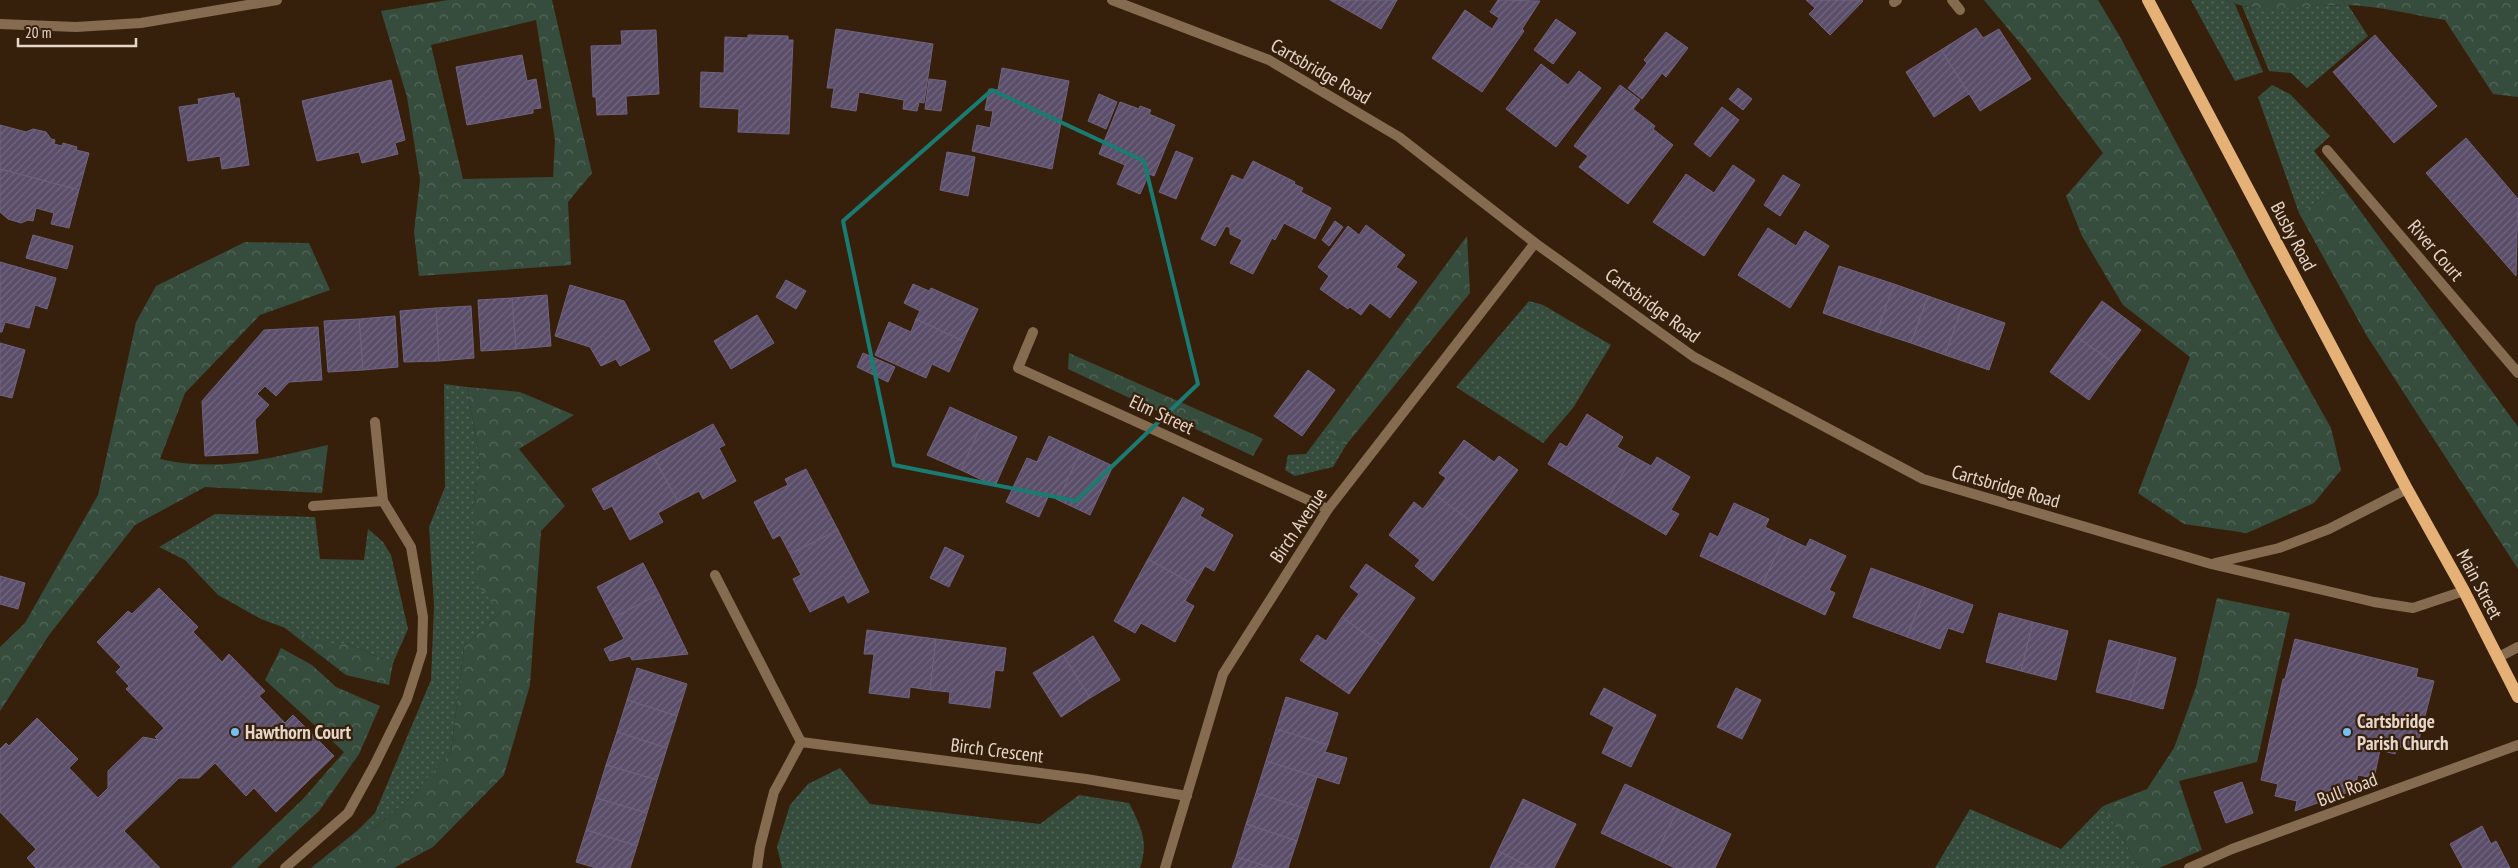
<svg xmlns="http://www.w3.org/2000/svg" width="2518" height="868" viewBox="0 0 2518 868" font-family="'PT Sans Narrow',sans-serif">
<style>
.grass{fill:url(#grass-dots)}
.forest{fill:url(#forest-crowns);fill-rule:evenodd}
.building{fill:url(#building-hatch);stroke:#706380}
.lines{fill:none;stroke-linecap:round;stroke-linejoin:round}
.minor{stroke:#856b50;stroke-width:10}
.tertiary{stroke:#856b50;stroke-width:10}
.primary{stroke:#e5b176;stroke-width:12}
.marked{fill:none;stroke:#1a7b73;stroke-width:4;stroke-linejoin:round}
.poi-dot{fill:#74c0f6;stroke:#37200b;stroke-width:2}
.labels{text-anchor:middle;stroke-width:4.5;stroke-linejoin:round;paint-order:stroke}
.street-label{font-size:19px;fill:#e6d6ca;stroke:#37200b}
.poi-label{font-size:19px;font-weight:bold;fill:#e6d6ca;stroke:#37200b;text-anchor:start}
</style>
<defs>
<pattern id="grass-dots" width="8" height="8" patternUnits="userSpaceOnUse" patternTransform="scale(1.25)"><rect width="8" height="8" fill="#364d3e"/><path d="M2 2h.1M6 6h.1" fill="none" stroke="#536659" stroke-width="1.8" stroke-linecap="round"/></pattern>
<pattern id="forest-crowns" width="20" height="18" patternUnits="userSpaceOnUse" patternTransform="scale(1.25)"><rect width="20" height="18" fill="#364d3e"/><path d="M2 6a3 3 0 1 1 6 0M12 15a3 3 0 1 1 6 0" fill="none" stroke="#536659"/></pattern>
<pattern id="building-hatch" width="6" height="6" patternUnits="userSpaceOnUse" patternTransform="scale(1.25)"><rect width="6" height="6" fill="#5b4e6a"/><path d="M-1 1l2-2M0 6l6-6M5 7l2-2" fill="none" stroke="#73677e"/></pattern>
</defs>
<rect width="100%" height="100%" fill="#37200b"/>
<g class="grass">
<polygon points="2191,0 2226,0 2235,4 2263,72 2235,81"/>
<polygon points="2348,5 2368,36 2307,88 2291,73 2269,71 2242,6 2255,8"/>
<polygon points="2272,85 2290,94 2330,136 2314,151 2342,186 2299,213 2258,97"/>
<polygon points="1529,301 1543,305 1611,345 1573,408 1543,443 1456,387"/>
<polygon points="444,384 467,387 480,461 473,508 500,612 464,647 451,752 409,799 372,830 358,830 375,813 431,680 434,606 429,527 445,487"/>
<polygon points="1324,430 1346,445 1333,467 1295,476 1285,470 1288,455 1306,454"/>
<polygon points="215,514 315,517 320,559 364,560 368,529 383,542 391,555 408,629 393,663 346,643 326,643 261,619 218,595 185,560 159,547"/>
<path d="M 840,768 L 870,804 L 1040,824 L 1079,795 L 1129,803 C 1141,827 1149,841 1140,868 L 782,868 L 777,847 L 790,805 L 808,784 Z"/>
<polygon points="2103,806 2140,868 1935,868 1970,809 2061,849"/>
</g>
<g class="forest">
<path d="M 448,0 L 552,0 L 592,173 L 568,202 L 571,265 L 419,276 L 414,232 L 420,180 L 407,97 L 381,11 ZM 536,20 L 555,140 L 553,177 L 463,179 L 431,45 Z"/>
<polygon points="1984,0 2098,0 2119,35 2276,330 2331,428 2341,470 2314,503 2247,533 2184,524 2138,493 2190,357 2123,305 2082,236 2066,196 2103,153 2025,49"/>
<path d="M 2226,0 L 2518,0 L 2518,97 L 2493,94 L 2445,20 C 2413,15 2379,6 2347,5 C 2308,4 2261,17 2226,0 Z"/>
<polygon points="2342,186 2518,427 2518,569 2367,336 2299,213"/>
<polygon points="1467,236 1470,293 1346,445 1324,430"/>
<path d="M 245,242 L 309,243 L 330,290 L 260,315 L 185,393 L 160,459 C 219,473 270,458 328,445 L 322,493 L 205,487 L 135,525 L 49,635 L 0,711 L 0,647 L 25,623 L 98,495 L 136,322 L 156,286 Z"/>
<polygon points="1069,353 1255,435 1263,439 1253,456 1068,369"/>
<polygon points="467,387 520,392 574,415 519,449 565,506 541,531 530,685 504,775 433,847 394,868 311,868 358,830 372,830 409,799 451,752 464,647 500,612 475,582 473,508 480,461"/>
<polygon points="2217,598 2290,613 2257,762 2179,781 2202,850 2159,868 2140,868 2103,806 2147,789 2174,748 2196,687"/>
<polygon points="281,625 326,643 346,643 393,663 389,685 346,675"/>
<polygon points="281,648 312,665 336,687 380,706 359,754 319,811 257,868 231,868 303,799 344,752 265,680"/>
</g>
<g class="building">
<polygon points="1330,0 1397,0 1381,29"/>
<polygon points="1498,0 1540,1 1522,29 1524,31 1482,92 1432,58 1465,10 1492,29 1499,18 1490,12"/>
<polygon points="1806,0 1862,0 1863,1 1830,35 1809,14 1815,8"/>
<polygon points="1556,19 1576,33 1553,64 1534,50"/>
<polygon points="1976,28 1983,38 1999,29 2031,79 1980,111 1941,50"/>
<polygon points="836,29 933,44 924,103 919,102 917,111 903,109 904,100 859,92 856,111 831,107 834,88 827,88"/>
<polygon points="656,30 659,94 626,96 627,114 597,115 596,97 593,97 591,46 622,45 621,31"/>
<polygon points="1666,32 1688,48 1666,77 1662,73 1642,99 1628,88 1647,63 1644,60"/>
<polygon points="748,35 788,36 788,40 793,40 789,134 738,132 739,109 700,107 701,72 724,73 725,37 748,38"/>
<polygon points="2375,35 2437,106 2394,143 2333,72"/>
<polygon points="1941,50 1969,94 1934,117 1906,72"/>
<polygon points="522,55 527,81 536,79 541,108 533,109 533,113 467,125 456,67"/>
<polygon points="1541,64 1568,85 1579,71 1601,88 1556,147 1506,109"/>
<polygon points="1002,68 1069,81 1052,169 972,151 977,125 990,128 993,111 985,110 989,89 998,90"/>
<polygon points="929,79 946,81 941,111 925,109"/>
<polygon points="391,80 405,140 395,143 398,154 362,163 359,152 317,161 302,101"/>
<polygon points="1620,85 1640,100 1633,109 1655,126 1653,129 1673,145 1628,204 1579,167 1588,156 1574,146"/>
<polygon points="1738,88 1752,99 1743,110 1729,99"/>
<polygon points="234,93 235,98 239,98 249,165 222,169 220,156 188,161 179,107 199,104 198,99"/>
<polygon points="1099,94 1117,102 1106,129 1088,121"/>
<polygon points="1120,102 1139,109 1140,106 1151,110 1149,114 1175,125 1154,176 1149,174 1140,194 1117,184 1125,165 1099,154"/>
<polygon points="1722,107 1739,120 1710,157 1694,144"/>
<polygon points="0,125 26,132 33,129 46,132 51,139 55,140 54,144 62,146 63,143 77,147 76,150 89,153 79,190 0,169"/>
<polygon points="2466,138 2518,199 2516,276 2426,173"/>
<polygon points="1176,151 1193,158 1176,199 1159,192"/>
<polygon points="947,152 975,157 968,196 940,190"/>
<polygon points="1253,161 1295,182 1294,184 1303,188 1301,192 1331,208 1315,239 1284,223 1275,240 1272,238 1253,274 1230,263 1242,240 1230,234 1230,228 1226,226 1215,246 1201,239 1232,175 1243,180"/>
<polygon points="1733,165 1755,180 1704,256 1653,222 1686,174 1714,193"/>
<polygon points="0,169 79,190 69,228 51,224 54,213 36,208 33,221 28,220 21,223 8,219 0,212"/>
<polygon points="1783,175 1800,185 1780,216 1764,205"/>
<polygon points="1335,221 1343,227 1329,246 1322,240"/>
<polygon points="1366,225 1405,255 1396,267 1417,282 1390,318 1370,303 1361,315 1350,307 1348,309 1320,289 1329,276 1318,267 1348,226 1359,235"/>
<polygon points="1768,228 1796,246 1805,231 1829,246 1790,308 1738,275"/>
<polygon points="33,235 73,246 67,269 26,258"/>
<polygon points="0,262 56,278 47,309 35,305 29,328 5,322 2,332 0,332"/>
<polygon points="1839,266 1894,284 1877,332 1823,313"/>
<polygon points="786,280 806,291 796,309 776,297"/>
<polygon points="913,284 929,291 931,288 978,309 963,341 916,319 920,311 904,303"/>
<polygon points="1894,284 1928,296 1911,343 1877,332"/>
<polygon points="570,285 624,301 650,350 620,366 616,359 601,366 590,347 555,336"/>
<polygon points="547,295 551,346 516,349 512,298"/>
<polygon points="1928,296 1962,308 1945,355 1911,343"/>
<polygon points="512,298 516,349 481,351 478,300"/>
<polygon points="2102,301 2141,330 2115,364 2076,336"/>
<polygon points="471,306 474,358 439,361 436,308"/>
<polygon points="436,308 439,361 404,362 400,311"/>
<polygon points="1962,308 2005,323 1989,370 1945,355"/>
<polygon points="757,315 774,343 731,369 714,341"/>
<polygon points="395,316 398,367 363,370 359,319"/>
<polygon points="359,319 363,370 328,372 324,321"/>
<polygon points="916,319 963,341 949,372 932,364 926,378 875,355 889,322 911,332"/>
<polygon points="318,327 322,380 289,382 276,396 265,386 257,394 269,405 255,420 258,453 205,456 202,401 264,330"/>
<polygon points="2076,336 2115,364 2089,400 2050,372"/>
<polygon points="0,343 25,350 12,398 0,395"/>
<polygon points="863,353 895,367 888,382 857,367"/>
<polygon points="1308,370 1335,390 1302,436 1274,416"/>
<polygon points="950,407 983,422 961,470 927,455"/>
<polygon points="1587,414 1623,437 1617,447 1633,456 1607,500 1548,464 1560,443 1567,447"/>
<polygon points="983,422 1017,437 995,486 961,470"/>
<polygon points="713,424 725,445 719,448 736,481 703,499 699,491 678,502 653,456"/>
<polygon points="1049,436 1081,451 1058,500 1049,495 1039,517 1006,502 1027,458 1037,462"/>
<polygon points="1464,440 1494,462 1499,456 1518,470 1476,525 1434,494 1446,478 1439,473"/>
<polygon points="1081,451 1113,466 1090,515 1058,500"/>
<polygon points="653,456 678,502 658,513 663,522 630,540 612,506 604,510 592,489"/>
<polygon points="1633,456 1651,466 1657,457 1690,477 1671,510 1679,514 1666,535 1607,500"/>
<polygon points="806,469 838,530 790,554 780,535 773,539 754,502 788,485 785,479"/>
<polygon points="1434,494 1476,525 1433,581 1415,566 1420,560 1389,535 1414,502 1423,509"/>
<polygon points="1183,497 1204,509 1200,516 1233,535 1214,571 1205,566 1194,585 1148,559"/>
<polygon points="1734,503 1769,519 1765,527 1785,537 1762,585 1700,556 1710,533 1718,537"/>
<polygon points="838,530 869,592 848,603 844,595 810,612 793,579 801,575 790,554"/>
<polygon points="1785,537 1806,547 1810,539 1846,556 1829,590 1835,593 1825,615 1762,585"/>
<polygon points="945,547 964,556 949,587 930,578"/>
<polygon points="1148,559 1194,585 1185,601 1194,606 1175,642 1141,623 1135,633 1114,621"/>
<polygon points="643,563 659,594 613,618 597,587"/>
<polygon points="1366,564 1415,598 1382,646 1342,617 1359,594 1350,587"/>
<polygon points="1871,568 1926,588 1907,637 1853,617"/>
<polygon points="0,576 25,583 18,609 0,604"/>
<polygon points="159,588 198,627 193,632 222,662 229,654 265,691 259,696 285,723 293,715 334,756 276,812 254,788 246,796 215,763 199,778 179,778 124,831 160,868 36,868 27,858 36,849 0,812 0,749 6,743 9,746 37,718 78,759 69,768 98,798 108,788 108,771 143,737 158,740 155,737 164,728 126,689 129,686 116,672 121,667 97,642 128,611 132,614"/>
<polygon points="1926,588 1973,605 1963,633 1948,628 1940,649 1907,637"/>
<polygon points="659,594 688,654 632,660 630,656 610,661 604,649 624,639 613,618"/>
<polygon points="1999,613 2033,622 2021,671 1986,662"/>
<polygon points="1342,617 1382,646 1349,694 1300,660 1317,635 1326,641"/>
<polygon points="2033,622 2068,631 2056,680 2021,671"/>
<polygon points="867,630 936,639 930,690 910,687 909,698 869,693 874,654 864,654"/>
<polygon points="1093,636 1120,680 1090,698 1063,655"/>
<polygon points="936,639 1006,648 1003,671 995,670 990,708 949,703 950,692 930,690"/>
<polygon points="2295,639 2418,669 2416,677 2434,681 2416,751 2397,746 2395,754 2380,750 2374,778 2358,775 2354,790 2295,811 2297,801 2275,796 2278,784 2261,780 2283,679 2285,679"/>
<polygon points="2109,640 2143,649 2129,700 2096,692"/>
<polygon points="2143,649 2176,658 2163,709 2129,700"/>
<polygon points="1063,655 1090,698 1061,717 1033,673"/>
<polygon points="637,668 687,684 677,716 627,700"/>
<polygon points="1604,688 1656,715 1631,767 1602,753 1614,727 1590,714"/>
<polygon points="1736,688 1761,700 1742,739 1717,727"/>
<polygon points="1286,697 1338,713 1328,745 1276,729"/>
<polygon points="627,700 677,716 667,748 617,732"/>
<polygon points="1276,729 1328,745 1325,752 1347,758 1339,784 1266,761"/>
<polygon points="617,732 667,748 657,780 606,765"/>
<polygon points="1266,761 1317,777 1307,809 1256,793"/>
<polygon points="606,765 657,780 647,813 596,798"/>
<polygon points="2242,782 2253,813 2226,823 2214,792"/>
<polygon points="1625,784 1678,809 1654,858 1601,833"/>
<polygon points="1256,793 1307,809 1297,841 1246,824"/>
<polygon points="596,798 647,813 637,846 586,830"/>
<polygon points="1523,799 1576,824 1554,868 1532,868 1498,851"/>
<polygon points="1678,809 1731,834 1715,868 1675,868 1654,858"/>
<polygon points="1246,824 1297,841 1288,868 1272,868 1236,857"/>
<polygon points="2482,826 2491,844 2496,841 2510,868 2463,868 2450,844"/>
<polygon points="586,830 637,846 630,868 596,868 576,862"/>
<polygon points="1498,851 1532,868 1490,868"/>
<polygon points="1236,857 1272,868 1232,868"/>
</g>
<g class="lines">
<g class="minor">
<polyline points="1952,0 1960,10"/>
<polyline points="1894,2 1897,0"/>
<polyline points="2327,150 2518,373"/>
<polyline points="1033,332 1018,368 1328,509"/>
<polyline points="313,506 383,501"/>
<polyline points="715,575 801,742"/>
<polyline points="2497,658 2518,647"/>
<polyline points="285,868 348,813 375,764 407,699 422,652 423,617 411,547 383,501 375,422"/>
<polyline points="757,868 760,847 774,792 801,742 1086,779 1187,796"/>
<polyline points="1165,868 1223,674 1328,509 1535,243"/>
<polyline points="2189,868 2232,849 2518,745"/>
</g>
<g class="tertiary">
<polyline points="1112,0 1269,60 1399,137 1535,243 1694,357 1923,479 2211,564 2374,602 2413,608 2464,591"/>
<polyline points="0,24 76,27 141,23 277,0"/>
<polyline points="2215,563 2279,548 2329,529 2407,489"/>
</g>
<polyline class="primary" points="2148,0 2407,489 2464,591 2518,697"/>
</g>
<path class="marked" d="M 992,90 L 1144,161 L 1198,384 L 1076,501 L 894,465 L 843,221 Z"/>
<g class="poi-dot">
<circle cx="235" cy="732" r="5"/>
<circle cx="2347" cy="732" r="5"/>
</g>
<g class="labels">
<g class="street-label">
<text transform="translate(1321 71) rotate(30)" y="7">Cartsbridge Road</text>
<text transform="translate(2294 236) rotate(62)" y="7">Busby Road</text>
<text transform="translate(2436 250) rotate(49)" y="7">River Court</text>
<text transform="translate(1653 305) rotate(36)" y="7">Cartsbridge Road</text>
<text transform="translate(1162 414) rotate(25)" y="7">Elm Street</text>
<text transform="translate(2006 486) rotate(16)" y="7">Cartsbridge Road</text>
<text transform="translate(1298 525) rotate(-56)" y="7">Birch Avenue</text>
<text transform="translate(2480 584) rotate(62)" y="7">Main Street</text>
<text transform="translate(997 750) rotate(7)" y="7">Birch Crescent</text>
<text transform="translate(2347 789) rotate(-21)" y="7">Bull Road</text>
</g>
<g class="poi-label">
<text x="2357" y="728">Cartsbridge<tspan x="2357" dy="22">Parish Church</tspan></text>
<text x="245" y="739">Hawthorn Court</text>
</g>
</g>
<path d="M18 38v8h118v-8" fill="none" stroke="#e6d6ca" stroke-width="2.5"/>
<text x="25" y="38" font-size="15" fill="#e6d6ca" stroke="#37200b" stroke-width="4" paint-order="stroke">20 m</text>
</svg>
